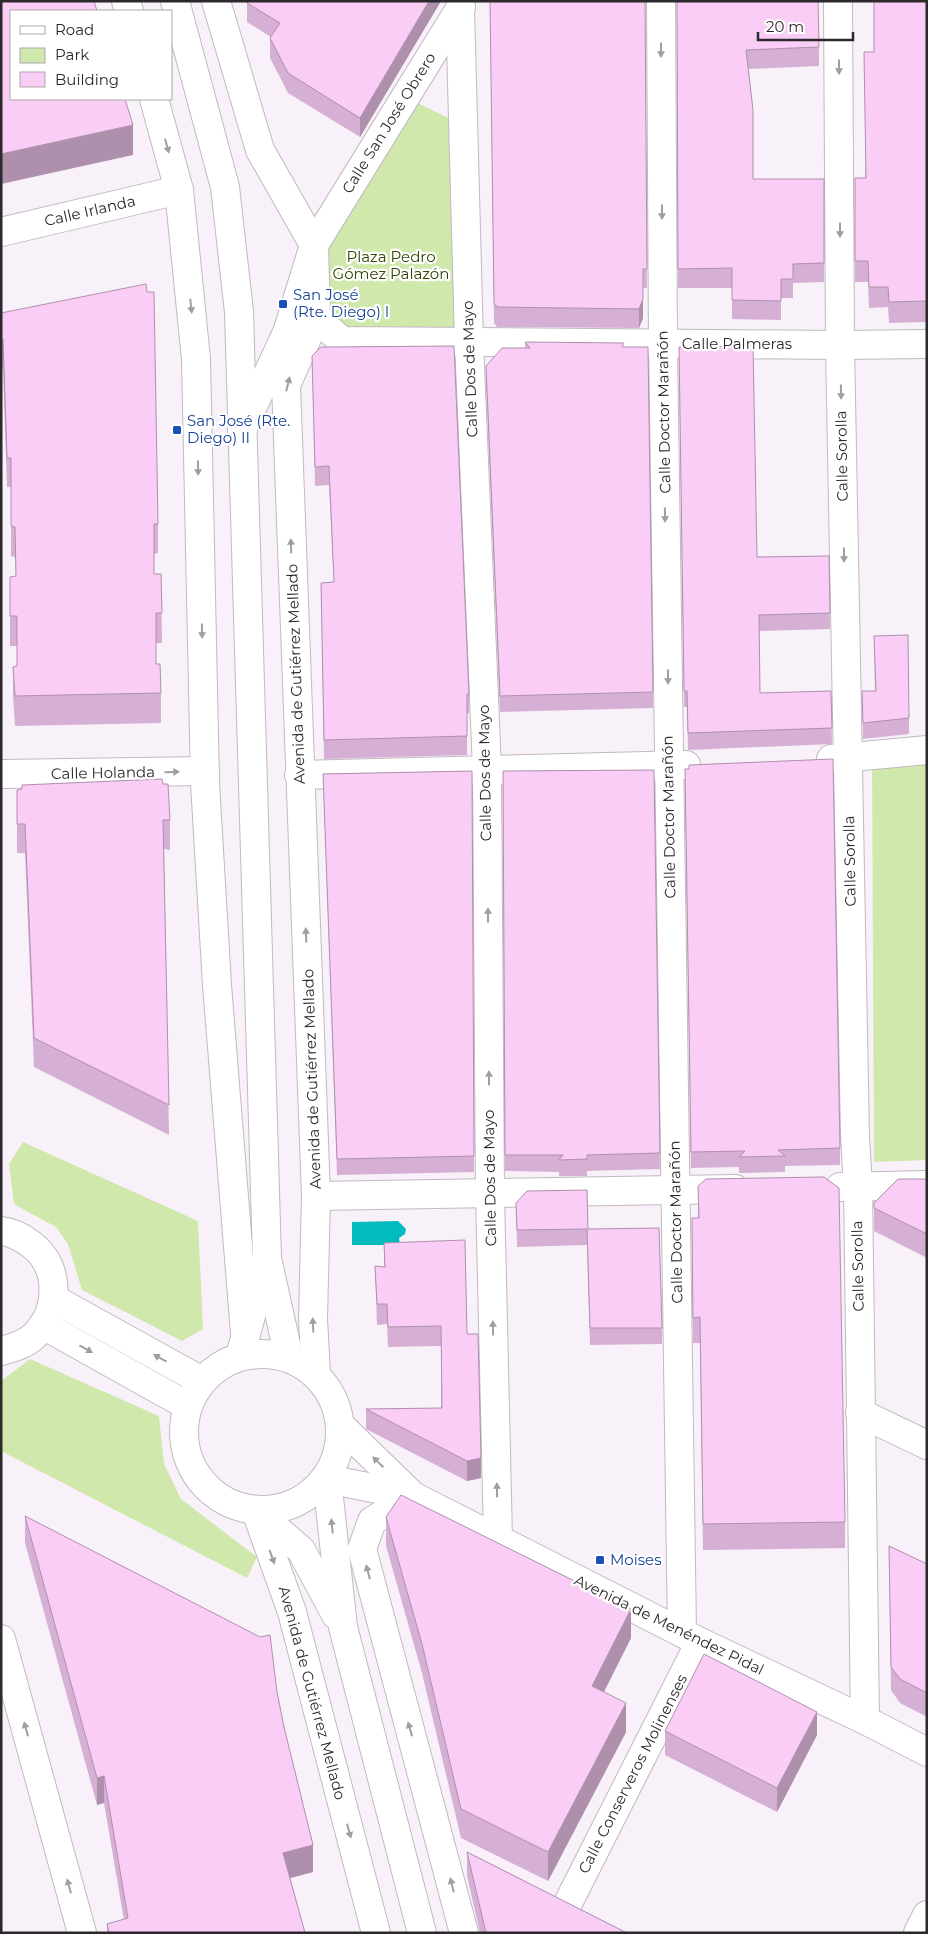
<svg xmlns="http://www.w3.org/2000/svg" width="928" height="1934" viewBox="0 0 928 1934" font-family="Montserrat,sans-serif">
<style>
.green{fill:#d1e8ac}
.water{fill:#02bbbf}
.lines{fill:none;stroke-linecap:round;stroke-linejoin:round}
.street-casing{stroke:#c1b9c0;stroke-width:30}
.secondary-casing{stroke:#c1b9c0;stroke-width:30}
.street{stroke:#fff;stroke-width:28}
.secondary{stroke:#fff;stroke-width:28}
.wall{fill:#d6b0d4}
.shaded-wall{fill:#ae90ac}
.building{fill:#f9cdf6;stroke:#ae90ac}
.oneway{fill:#a09fa0}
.transit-dot{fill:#1a4fb4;stroke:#fff;stroke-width:2}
.labels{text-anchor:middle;stroke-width:4.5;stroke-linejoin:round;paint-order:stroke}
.street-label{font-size:15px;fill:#2c292c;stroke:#fff}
.park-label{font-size:15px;fill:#314400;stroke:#fff}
.transit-label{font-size:15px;fill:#164399;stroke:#fff;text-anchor:start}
</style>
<rect width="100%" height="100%" fill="#f9f1f9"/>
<g class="green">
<polygon points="405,97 463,125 469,342 342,341 316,318 314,245"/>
<polygon points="927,754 927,1160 874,1162 872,757"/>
<polygon points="23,1142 198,1221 203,1329 182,1341 82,1290 68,1244 56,1227 14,1204 9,1164"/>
<polygon points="30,1359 159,1416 164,1464 181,1499 257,1557 247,1578 1,1451 1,1381"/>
</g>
<polygon class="water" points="398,1221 406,1229 405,1234 399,1238 400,1245 352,1245 352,1222"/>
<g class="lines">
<g class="street-casing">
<g id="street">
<polyline points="126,1 129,11"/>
<polyline points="216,1 260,150 314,245 316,318 286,385 316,1196 313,1319 316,1374"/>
<polyline points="661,1 663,344 682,1633"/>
<polyline points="838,1 840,345 855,1137 858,1186 865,1720"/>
<polyline points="460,8 469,342 487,769 490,1194 498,1539"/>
<polyline points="154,99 179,190 196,359 205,783 217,985 245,1333"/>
<polyline points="1,232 179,190"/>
<polyline points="316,318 342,341 840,345 927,344"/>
<polyline points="242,430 288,330 314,245 461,7"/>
<polyline points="831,759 927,750"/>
<polyline points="1,774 205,771"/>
<polyline points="299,775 686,765"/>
<polyline points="840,1187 927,1185"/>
<polyline points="316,1196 735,1189"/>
<path d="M 1,1231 C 13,1232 23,1238 32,1245 C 62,1268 59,1313 33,1337 C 24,1345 12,1348 1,1351"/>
<polyline points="54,1299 202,1381"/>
<polyline points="43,1325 188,1406"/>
<polyline points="860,1413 927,1445"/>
<polyline points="342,1427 413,1496"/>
<polyline points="327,1479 413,1496 700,1642 865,1720 927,1752"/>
<polyline points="413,1496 372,1521 362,1549 464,1933"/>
<polyline points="256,1511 292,1612 376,1933"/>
<polyline points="1,1639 82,1933"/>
<polyline points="566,1907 700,1642"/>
<polyline points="918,1933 927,1915"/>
</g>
</g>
<g class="secondary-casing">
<g id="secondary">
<polyline points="175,1 225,187 239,312 267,1258 289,1358"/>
<circle cx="262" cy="1432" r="78"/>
<polyline points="240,1356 266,1261"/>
<polyline points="327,1479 343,1627 422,1933"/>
<polyline points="256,1511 301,1550 336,1615"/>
</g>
</g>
<use href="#street" class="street"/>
<use href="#secondary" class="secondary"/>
</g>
<g class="wall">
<polygon points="441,1 360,137 288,93 270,58 270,38 271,37 247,22 247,3"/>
<polygon points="490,1 645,1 647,288 643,288 643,318 639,328 497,327 494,323"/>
<polygon points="677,1 819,47 819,66 748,69 753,179 824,179 824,282 793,283 793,298 781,298 781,320 732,319 732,288 678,288"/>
<polygon points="927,1 927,322 889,323 888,307 869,308 868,282 855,282 855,178 865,178 874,52"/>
<polygon points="1,313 158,524 158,553 154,554 154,574 161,574 162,643 156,643 156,664 161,693 161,723 15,726 13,697 13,667 17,666 17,646 10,646 10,577 16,576 15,557 11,556 11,487 7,487 3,369 1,369"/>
<polygon points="525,342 624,347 648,347 653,708 500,712 486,382 486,366 525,348"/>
<polygon points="679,347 757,557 829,556 830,629 759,631 760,693 831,691 832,744 688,750 687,707 684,707"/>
<polygon points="312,356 469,694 469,713 467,713 467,755 324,759 321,583 334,582 329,485 315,486"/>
<polygon points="874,636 909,718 909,734 863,739 862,691 875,691"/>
<polygon points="654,770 660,1169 587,1171 587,1176 559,1176 559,1172 505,1171 503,771"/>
<polygon points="472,771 474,1172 337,1175 323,774"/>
<polygon points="163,784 170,820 170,850 164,849 169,1135 34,1067 25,853 17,853 17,790"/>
<polygon points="685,785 840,1148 840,1165 785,1166 785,1172 739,1173 739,1167 691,1168"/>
<polygon points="927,1179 927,1258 874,1231 874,1203"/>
<polygon points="698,1186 845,1522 845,1548 703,1550 700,1343 693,1343 692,1244 692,1218 698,1218"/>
<polygon points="516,1203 588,1229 662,1328 662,1344 590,1345 587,1245 517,1247"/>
<polygon points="384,1243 467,1334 481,1478 467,1481 366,1429 366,1409 441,1408 441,1346 388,1347 387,1324 377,1325 375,1266 384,1267"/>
<polygon points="25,1516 277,1692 313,1872 290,1878 305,1933 107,1933 107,1924 124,1920 104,1803 97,1805 25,1543"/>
<polygon points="386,1517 631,1638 604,1692 626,1732 548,1881 461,1838 422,1673 386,1546"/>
<polygon points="889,1546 927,1564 927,1717 900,1703 891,1690"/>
<polygon points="665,1731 817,1735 777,1812 665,1755"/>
<polygon points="467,1852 627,1933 480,1933 467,1876"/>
</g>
<g class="shaded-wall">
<polygon points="429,1 441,1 360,137 360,118"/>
<polygon points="133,125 133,155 1,184 1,154"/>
<polygon points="643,299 643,318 639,328 639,309"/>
<polygon points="481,1458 481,1478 467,1481 467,1461"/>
<polygon points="631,1609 631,1638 592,1715 592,1686"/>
<polygon points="626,1703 626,1732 548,1881 548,1852"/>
<polygon points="817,1712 817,1735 777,1812 777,1788"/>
<polygon points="104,1776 104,1803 97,1805 97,1778"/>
<polygon points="313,1845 313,1872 283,1880 283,1853"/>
</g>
<g class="building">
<polygon points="1,1 94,1 97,11 11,11 11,99 125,99 133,125 1,154"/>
<polygon points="248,1 429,1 360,118 288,73 270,38 280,23 247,3"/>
<polygon points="490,1 645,1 647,269 643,269 643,299 639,309 497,307 494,303"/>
<polygon points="677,1 818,1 819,47 746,50 753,110 753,179 824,179 824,263 793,264 793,279 781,279 781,301 732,300 732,268 678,269"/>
<polygon points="874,1 927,1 927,301 889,302 888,287 869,287 868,261 855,261 855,178 866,178 864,52 874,52"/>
<polygon points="146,284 147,292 154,292 158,524 154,524 154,574 161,574 162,613 156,613 156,664 160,664 161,693 15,696 13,667 17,666 17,616 10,616 10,577 16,576 15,527 11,526 11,458 7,458 3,339 1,339 1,313"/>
<polygon points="525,342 624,343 622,347 648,347 653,692 500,696 486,366 502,348 530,348"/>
<polygon points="454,346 469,694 467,694 467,736 324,740 321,583 334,582 329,466 315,467 312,356 321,347"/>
<polygon points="753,346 757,557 829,556 830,613 759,615 760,693 831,691 832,728 688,733 687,691 684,691 679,347"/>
<polygon points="908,635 909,718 863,723 862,691 876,691 874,636"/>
<polygon points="833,759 840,1148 778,1150 785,1156 739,1157 745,1151 691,1152 685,769 689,769 689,765"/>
<polygon points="654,770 660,1153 587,1155 587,1159 559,1160 563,1155 505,1155 503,771"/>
<polygon points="472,771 474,1156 337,1159 323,774"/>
<polygon points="162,779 163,784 168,784 170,820 163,820 169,1105 34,1038 25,824 17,824 17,790 22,789 22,785"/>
<polygon points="824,1177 839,1188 845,1522 703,1524 700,1317 693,1318 692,1218 699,1218 698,1186 706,1179"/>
<polygon points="898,1179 927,1179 927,1234 874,1208 874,1203"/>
<polygon points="587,1190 588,1229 659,1228 662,1328 590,1328 587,1229 517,1230 516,1203 527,1191"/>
<polygon points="465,1240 467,1334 478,1334 481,1458 467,1461 366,1409 442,1408 441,1326 388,1327 387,1304 377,1304 375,1266 385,1267 384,1243"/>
<polygon points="401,1495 631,1609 592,1686 626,1703 548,1852 461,1809 422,1644 386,1517"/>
<polygon points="25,1516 260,1637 270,1635 277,1692 284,1727 313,1845 283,1853 305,1933 109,1933 107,1924 128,1918 104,1776 97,1778"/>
<polygon points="889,1546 927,1564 927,1693 900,1679 891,1667"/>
<polygon points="704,1654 817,1712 777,1788 665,1731"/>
<polygon points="467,1852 627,1933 486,1933"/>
</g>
<defs><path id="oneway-solid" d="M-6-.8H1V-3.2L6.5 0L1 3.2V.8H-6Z" transform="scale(1.25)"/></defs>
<g class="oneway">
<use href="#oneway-solid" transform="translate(661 50) rotate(90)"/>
<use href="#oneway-solid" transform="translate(839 67) rotate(90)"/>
<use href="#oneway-solid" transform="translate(167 146) rotate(74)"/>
<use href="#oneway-solid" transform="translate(662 212) rotate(90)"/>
<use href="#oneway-solid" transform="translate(840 230) rotate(90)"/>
<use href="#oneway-solid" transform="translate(191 306) rotate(84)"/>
<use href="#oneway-solid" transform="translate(288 384) rotate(-76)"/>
<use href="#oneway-solid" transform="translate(841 392) rotate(89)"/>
<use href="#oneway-solid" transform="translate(198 468) rotate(89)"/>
<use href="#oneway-solid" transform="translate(665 515) rotate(89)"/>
<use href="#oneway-solid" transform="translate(291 546) rotate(-92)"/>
<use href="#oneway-solid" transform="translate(844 555) rotate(89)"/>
<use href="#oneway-solid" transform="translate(202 631) rotate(89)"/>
<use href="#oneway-solid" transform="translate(668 677) rotate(89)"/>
<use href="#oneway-solid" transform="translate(172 772) rotate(-1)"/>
<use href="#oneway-solid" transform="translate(488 915) rotate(-90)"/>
<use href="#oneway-solid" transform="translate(306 935) rotate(-92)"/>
<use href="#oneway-solid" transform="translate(489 1078) rotate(-90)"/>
<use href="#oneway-solid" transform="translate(313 1325) rotate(-93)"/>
<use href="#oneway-solid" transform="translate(493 1328) rotate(-91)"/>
<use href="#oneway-solid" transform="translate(86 1349) rotate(29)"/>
<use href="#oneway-solid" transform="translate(160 1358) rotate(-151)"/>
<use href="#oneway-solid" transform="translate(378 1462) rotate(-136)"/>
<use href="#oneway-solid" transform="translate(497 1490) rotate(-91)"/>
<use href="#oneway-solid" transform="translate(332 1526) rotate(-96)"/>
<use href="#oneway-solid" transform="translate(272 1557) rotate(70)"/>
<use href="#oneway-solid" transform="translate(368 1572) rotate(-105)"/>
<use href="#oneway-solid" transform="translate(26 1729) rotate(-105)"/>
<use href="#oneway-solid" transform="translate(410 1729) rotate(-106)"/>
<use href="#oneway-solid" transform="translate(349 1831) rotate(75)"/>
<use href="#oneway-solid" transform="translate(452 1885) rotate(-104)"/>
<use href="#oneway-solid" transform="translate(69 1886) rotate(-105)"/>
</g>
<g class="transit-dot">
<rect x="278" y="299" width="10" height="10" rx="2.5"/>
<rect x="172" y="425" width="10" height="10" rx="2.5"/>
<rect x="595" y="1555" width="10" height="10" rx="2.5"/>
</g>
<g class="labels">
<g class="street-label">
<text transform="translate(389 123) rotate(-58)" y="5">Calle San José Obrero</text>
<text transform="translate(90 211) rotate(-13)" y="5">Calle Irlanda</text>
<text x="737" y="349">Calle Palmeras</text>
<text transform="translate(470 369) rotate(-92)" y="5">Calle Dos de Mayo</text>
<text transform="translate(664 412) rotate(-91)" y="5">Calle Doctor Marañón</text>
<text transform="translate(842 456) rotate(-91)" y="5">Calle Sorolla</text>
<text transform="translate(296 674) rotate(-92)" y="5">Avenida de Gutiérrez Mellado</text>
<text transform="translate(103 773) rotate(-1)" y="5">Calle Holanda</text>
<text transform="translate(485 773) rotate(-91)" y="5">Calle Dos de Mayo</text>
<text transform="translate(669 817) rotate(-91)" y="5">Calle Doctor Marañón</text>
<text transform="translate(850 861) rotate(-91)" y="5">Calle Sorolla</text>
<text transform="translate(312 1079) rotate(-92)" y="5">Avenida de Gutiérrez Mellado</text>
<text transform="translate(490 1178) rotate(-91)" y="5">Calle Dos de Mayo</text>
<text transform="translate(676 1222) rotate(-91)" y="5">Calle Doctor Marañón</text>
<text transform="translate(858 1266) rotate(-91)" y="5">Calle Sorolla</text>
<text transform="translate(669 1625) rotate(26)" y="5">Avenida de Menéndez Pidal</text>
<text transform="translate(312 1693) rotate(75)" y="5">Avenida de Gutiérrez Mellado</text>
<text transform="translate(633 1774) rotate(-63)" y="5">Calle Conserveros Molinenses</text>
</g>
<g class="park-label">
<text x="391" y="262">Plaza Pedro<tspan x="391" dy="17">Gómez Palazón</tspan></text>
</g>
<g class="transit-label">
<text x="293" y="300">San José<tspan x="293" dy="17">(Rte. Diego) I</tspan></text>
<text x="187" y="426">San José (Rte.<tspan x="187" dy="17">Diego) II</tspan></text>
<text x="610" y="1565">Moises</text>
</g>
</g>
<rect width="928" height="1934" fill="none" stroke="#2c292c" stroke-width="5"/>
<rect x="10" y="10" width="162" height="90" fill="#ffffff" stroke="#aba9ab"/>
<rect x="20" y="26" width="25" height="8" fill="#ffffff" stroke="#aba9ab"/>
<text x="55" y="35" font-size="15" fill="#2c292c">Road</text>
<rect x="20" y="48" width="25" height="15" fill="#d1e8ac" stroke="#aba9ab"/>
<text x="55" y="60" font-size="15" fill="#2c292c">Park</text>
<rect x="20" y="72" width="25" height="15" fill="#f9cdf6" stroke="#aba9ab"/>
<text x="55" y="85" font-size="15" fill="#2c292c">Building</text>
<path d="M758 32v8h95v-8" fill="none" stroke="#2c292c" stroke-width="2.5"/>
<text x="766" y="32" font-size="15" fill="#2c292c" stroke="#ffffff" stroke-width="4" paint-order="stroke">20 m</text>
</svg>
